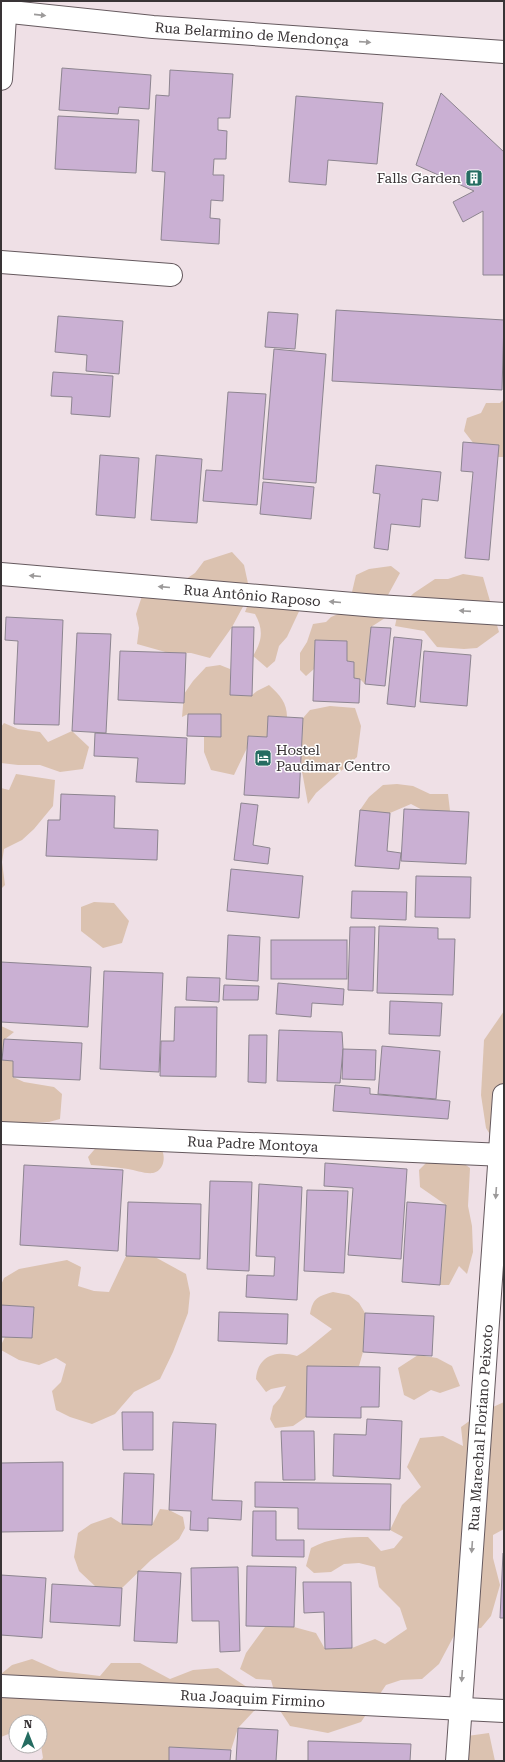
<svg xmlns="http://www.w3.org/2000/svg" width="505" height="1762" viewBox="0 0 505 1762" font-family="'Roboto Serif',serif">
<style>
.green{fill:#dbc2b0}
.building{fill:#cab0d3;stroke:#8d8590}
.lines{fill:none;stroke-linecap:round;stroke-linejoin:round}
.minor-casing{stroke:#65595e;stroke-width:24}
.minor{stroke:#fff;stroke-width:22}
.oneway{fill:#9c9a9a}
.labels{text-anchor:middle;stroke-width:3;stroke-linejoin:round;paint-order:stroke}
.street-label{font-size:14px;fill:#393436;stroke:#fff}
.poi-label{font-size:14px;fill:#393436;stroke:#fff;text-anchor:end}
</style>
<rect width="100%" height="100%" fill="#efe0e6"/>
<g class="green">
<polygon points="504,399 504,457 484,457 464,431 467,418 481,413 486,403 500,403"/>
<polygon points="232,552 244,565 249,588 246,601 232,627 210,658 191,653 169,653 137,644 139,628 136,614 144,590 177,585 195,573 204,561"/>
<polygon points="391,566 400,573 382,606 385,618 371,627 365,684 360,679 354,678 354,662 347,661 347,641 315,640 314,669 306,676 300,670 300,653 307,642 313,624 326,622 331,617 343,612 352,592 356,575 369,569"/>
<polygon points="463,574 483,577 499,632 477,648 464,649 437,647 424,631 395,626 399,607 414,593 435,579 448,579"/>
<path d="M 262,584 C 278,585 289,596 302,605 L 287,637 L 279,646 L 275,661 L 267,668 L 253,656 C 262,641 264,630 255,614 L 245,612 L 253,591 Z"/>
<path d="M 220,665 L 230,669 L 230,695 L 251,696 L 257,691 L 269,685 C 280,695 287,703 287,717 L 268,716 L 267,737 L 248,736 L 247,748 L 234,775 L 211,770 L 204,752 L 204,736 L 221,737 L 221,714 L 188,714 L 182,717 L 184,694 L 193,681 L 206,667 Z"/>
<polygon points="330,706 355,708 361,726 357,757 316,793 308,804 301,766 303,718 310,710"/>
<polygon points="4,723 18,729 40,732 48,742 72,731 89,747 83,769 60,772 40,765 18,765 1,763 1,727"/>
<polygon points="16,774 55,780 53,806 34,829 22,840 4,849 2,862 5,885 1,889 1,788 9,790"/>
<polygon points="397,784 413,786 430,794 448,794 450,811 432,815 411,804 390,813 382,818 360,810 369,797 383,785"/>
<polygon points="94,902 114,903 129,921 122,943 103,948 81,931 81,907"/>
<polygon points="504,1011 504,1152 496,1144 486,1128 481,1095 484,1040"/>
<polygon points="1,1026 14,1032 4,1040 2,1059 13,1061 13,1077 24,1082 54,1087 62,1094 60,1119 49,1122 23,1123 1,1128"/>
<path d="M 100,1143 L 162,1150 C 166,1159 163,1171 153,1173 C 145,1174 135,1170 128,1169 C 116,1167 103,1166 91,1165 L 88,1157 Z"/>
<polygon points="448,1152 470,1168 468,1206 472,1226 473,1252 467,1274 459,1266 449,1285 440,1285 446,1205 420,1187 419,1170 430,1159"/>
<polygon points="126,1256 155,1257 186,1274 190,1293 188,1313 173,1352 160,1379 134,1392 115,1414 92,1424 70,1417 56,1410 52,1391 61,1382 66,1364 56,1358 39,1365 19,1360 1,1350 1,1345 5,1337 32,1338 34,1307 1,1305 1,1285 4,1278 19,1269 67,1260 81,1267 78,1286 94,1291 109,1292"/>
<path d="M 333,1292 L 349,1295 L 359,1303 L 365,1313 L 363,1352 L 359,1366 L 307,1366 L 306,1417 L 293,1426 L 275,1428 L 270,1419 L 273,1406 L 280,1398 L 286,1386 L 271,1389 L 266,1392 L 256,1379 C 258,1356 275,1350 297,1356 L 305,1351 L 332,1329 L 310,1314 C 313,1298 318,1296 333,1292 Z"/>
<polygon points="418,1355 437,1358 452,1366 460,1386 440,1393 431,1390 414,1400 404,1395 398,1368"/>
<path d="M 504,1402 L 504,1529 L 493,1535 L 493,1558 L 500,1585 L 491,1616 L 481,1628 L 457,1630 L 439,1664 L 422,1679 L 401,1680 L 386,1685 L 361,1722 L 328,1733 L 290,1726 L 279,1709 L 271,1680 L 256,1679 L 240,1669 L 246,1653 L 265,1627 L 294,1627 L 316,1633 L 325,1649 L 352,1648 L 375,1639 L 385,1644 L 407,1629 L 400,1608 L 379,1587 L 375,1567 L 359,1563 L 344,1564 L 331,1572 L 314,1573 L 306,1566 L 311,1548 C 329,1538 348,1537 368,1537 L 381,1551 L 394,1548 L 403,1537 L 390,1530 L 402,1505 L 421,1487 L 407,1467 L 420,1438 L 443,1436 L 463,1446 L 461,1427 L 482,1412 Z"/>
<polygon points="160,1509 169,1510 183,1517 185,1528 179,1539 151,1560 122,1588 96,1587 79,1571 74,1557 78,1533 91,1524 111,1517 122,1524 152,1525"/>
<polygon points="32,1659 59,1671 100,1676 111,1663 140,1663 170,1679 193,1670 218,1668 265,1699 238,1728 231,1750 170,1747 169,1761 40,1761 43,1758 40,1739 40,1722 16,1722 16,1731 1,1737 1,1674 12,1665"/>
<polygon points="489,1733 495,1761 458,1761 460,1737"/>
</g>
<g class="building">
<polygon points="62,68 151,75 149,109 119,107 118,114 59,110"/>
<polygon points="170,70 233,74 230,118 218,118 218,130 227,131 226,159 214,159 213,175 224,175 223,201 211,200 210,218 220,219 219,244 161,240 165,172 152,171 156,95 169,96"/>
<polygon points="441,93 504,152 504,275 483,275 483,211 463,222 453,202 474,191 416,165"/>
<polygon points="296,96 383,103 377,164 328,160 326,185 289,182"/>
<polygon points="58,116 139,120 136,173 55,169"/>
<polygon points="336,310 504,320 502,390 332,381"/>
<polygon points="268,312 298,314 295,349 265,347"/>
<polygon points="58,316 123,321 119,374 86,371 87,355 55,352"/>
<polygon points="274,349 326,354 316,483 263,479"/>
<polygon points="53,372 113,376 110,417 71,414 72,397 51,396"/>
<polygon points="228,392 266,394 257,505 203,501 206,470 222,471"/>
<polygon points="463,442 499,445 489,560 465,558 473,472 461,471"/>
<polygon points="100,455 139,458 135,518 96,515"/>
<polygon points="156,455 202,459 197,523 151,520"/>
<polygon points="376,465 441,472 438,501 422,499 420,527 391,524 388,550 374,548 380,494 373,493"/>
<polygon points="263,482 314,487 311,519 260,514"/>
<polygon points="6,617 63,620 59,725 14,724 18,641 5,640"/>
<polygon points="232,627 254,627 252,696 230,695"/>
<polygon points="371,627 391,628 385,686 365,684"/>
<polygon points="77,633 111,634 106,733 72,731"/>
<polygon points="394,637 422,640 415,707 387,704"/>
<polygon points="315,640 347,641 347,661 354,662 354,678 360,679 359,703 313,701"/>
<polygon points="120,651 186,653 184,703 118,700"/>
<polygon points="424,651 471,655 467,706 420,702"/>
<polygon points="188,714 221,714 221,737 187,736"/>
<polygon points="268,716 303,718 299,798 244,795 248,736 267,737"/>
<polygon points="95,733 187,738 185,784 136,782 138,758 94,756"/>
<polygon points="61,794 115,796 114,828 158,830 157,860 46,856 48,820 60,820"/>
<polygon points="241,803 258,805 253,845 270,848 268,864 234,860"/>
<polygon points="404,809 469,812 466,864 401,861"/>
<polygon points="360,810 390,813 387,851 401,853 399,869 355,866"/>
<polygon points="231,869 303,876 299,918 227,911"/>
<polygon points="416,876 471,877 470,918 415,917"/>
<polygon points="352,891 407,892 406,920 351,918"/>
<polygon points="379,926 438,928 438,939 455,939 453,995 377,993"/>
<polygon points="350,927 375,927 373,991 348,990"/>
<polygon points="228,935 260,937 258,981 226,979"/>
<rect x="271" y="940" width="76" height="39"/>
<polygon points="1,962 91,967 88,1027 1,1022"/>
<polygon points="104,971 163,973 159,1072 100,1069"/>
<polygon points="187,977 220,978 219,1002 186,1000"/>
<polygon points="278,983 344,989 343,1005 312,1003 311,1017 276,1014"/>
<polygon points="224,985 259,986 258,1000 223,1000"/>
<polygon points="390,1001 442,1003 440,1036 389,1034"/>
<polygon points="175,1007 217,1007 216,1077 160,1076 161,1041 174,1041"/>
<polygon points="279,1030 342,1032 343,1049 340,1083 277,1081"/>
<polygon points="249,1035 267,1035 266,1083 248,1082"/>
<polygon points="4,1039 82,1043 80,1080 13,1077 13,1061 2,1060"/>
<polygon points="382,1046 440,1051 436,1099 378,1094"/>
<polygon points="343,1049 376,1050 375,1080 342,1079"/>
<polygon points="335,1085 370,1088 370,1094 450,1101 448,1119 333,1111"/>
<polygon points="325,1163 407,1169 401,1259 348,1255 353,1188 324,1186"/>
<polygon points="24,1165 123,1170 118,1251 20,1245"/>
<polygon points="210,1181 252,1182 249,1271 207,1269"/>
<polygon points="259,1184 302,1187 297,1300 246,1297 247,1275 274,1276 275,1257 256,1256"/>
<polygon points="307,1190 348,1191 344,1273 304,1271"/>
<polygon points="128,1202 201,1204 200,1259 126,1256"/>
<polygon points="407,1202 446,1205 440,1285 402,1282"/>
<polygon points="1,1305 34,1307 32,1338 1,1337"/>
<polygon points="219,1312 288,1314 287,1344 218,1341"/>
<polygon points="365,1313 434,1316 432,1356 363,1352"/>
<polygon points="307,1366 380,1367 379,1407 361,1407 361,1418 306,1417"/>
<polygon points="122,1412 153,1412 153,1450 123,1450"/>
<polygon points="367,1419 402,1421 400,1479 333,1476 334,1434 366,1435"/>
<polygon points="173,1422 216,1424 212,1500 242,1501 241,1520 208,1518 208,1531 190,1530 191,1511 169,1510"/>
<polygon points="281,1431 314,1431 315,1480 283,1480"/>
<polygon points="63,1462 63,1531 1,1532 1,1463"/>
<polygon points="124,1473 154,1474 152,1525 122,1524"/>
<polygon points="255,1482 391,1484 390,1530 298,1529 298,1508 255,1507"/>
<polygon points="253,1511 276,1511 276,1540 304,1540 304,1557 252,1556"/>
<polygon points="503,1553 504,1553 504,1618 500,1618"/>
<polygon points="247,1566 296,1567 294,1627 246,1626"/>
<polygon points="238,1567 240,1651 220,1652 219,1621 192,1621 191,1568"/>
<polygon points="138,1571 181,1573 177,1643 134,1641"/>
<polygon points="1,1575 46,1578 42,1638 1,1635"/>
<polygon points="303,1582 351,1582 352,1648 325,1649 324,1612 304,1613"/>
<polygon points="52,1584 122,1588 120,1626 50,1622"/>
<polygon points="238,1728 278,1730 276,1761 236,1761"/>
<polygon points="308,1741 411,1744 410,1761 308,1761"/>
<polygon points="169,1747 231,1750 230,1761 169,1761"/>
</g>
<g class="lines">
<g class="minor-casing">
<g id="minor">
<path id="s1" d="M 1,11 L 153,27 L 504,52"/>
<polyline points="1,79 6,1"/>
<polyline points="1,262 171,275"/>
<path id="s2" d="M 1,574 L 377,606 L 504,614"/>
<path id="s3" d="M 1,1133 L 504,1155"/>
<path id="s4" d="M 1,1686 L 504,1711"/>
<path id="s5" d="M 457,1761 L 504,1095"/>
</g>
</g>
<use href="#minor" class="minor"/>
</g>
<defs><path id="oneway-solid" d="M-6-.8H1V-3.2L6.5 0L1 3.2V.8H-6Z"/></defs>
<g class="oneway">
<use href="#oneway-solid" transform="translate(40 15) rotate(6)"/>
<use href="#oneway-solid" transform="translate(365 42) rotate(4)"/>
<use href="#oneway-solid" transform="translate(35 576) rotate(-175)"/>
<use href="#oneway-solid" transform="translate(164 587) rotate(-175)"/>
<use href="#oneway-solid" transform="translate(335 602) rotate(-175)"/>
<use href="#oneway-solid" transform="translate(465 611) rotate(-176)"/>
<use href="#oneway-solid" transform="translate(496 1193) rotate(94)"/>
<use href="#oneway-solid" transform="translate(472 1547) rotate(94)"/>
<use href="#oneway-solid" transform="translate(462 1676) rotate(94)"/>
</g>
<defs>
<g id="building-square" transform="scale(0.9)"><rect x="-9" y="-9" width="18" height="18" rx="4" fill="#256c61" stroke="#fff"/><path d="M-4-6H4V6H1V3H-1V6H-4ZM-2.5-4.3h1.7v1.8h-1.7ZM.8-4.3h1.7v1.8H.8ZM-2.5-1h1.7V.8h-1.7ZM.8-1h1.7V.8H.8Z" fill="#fff"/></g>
<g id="hotel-square" transform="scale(0.9)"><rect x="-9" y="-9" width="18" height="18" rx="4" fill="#256c61" stroke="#fff"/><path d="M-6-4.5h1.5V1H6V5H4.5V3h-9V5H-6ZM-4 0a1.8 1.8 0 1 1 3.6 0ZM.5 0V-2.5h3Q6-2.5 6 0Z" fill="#fff"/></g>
</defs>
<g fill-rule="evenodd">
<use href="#building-square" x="474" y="178"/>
<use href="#hotel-square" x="263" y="758"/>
</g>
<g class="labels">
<g class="street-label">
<text dy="5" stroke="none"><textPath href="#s1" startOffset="252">Rua Belarmino de Mendonça</textPath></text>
<text dy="5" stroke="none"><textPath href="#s2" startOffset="252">Rua Antônio Raposo</textPath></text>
<text dy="5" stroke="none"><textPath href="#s3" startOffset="252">Rua Padre Montoya</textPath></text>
<text dy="5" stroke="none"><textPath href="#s5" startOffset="334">Rua Marechal Floriano Peixoto</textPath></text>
<text dy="5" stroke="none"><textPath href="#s4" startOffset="252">Rua Joaquim Firmino</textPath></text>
</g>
<g class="poi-label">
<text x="461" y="183">Falls Garden</text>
<text x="276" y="755" text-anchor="start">Hostel<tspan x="276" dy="16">Paudimar Centro</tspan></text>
</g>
</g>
<rect width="505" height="1762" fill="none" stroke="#393436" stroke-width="4"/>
<g transform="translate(28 1734)"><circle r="19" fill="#ffffff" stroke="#b0aeaf"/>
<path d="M0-3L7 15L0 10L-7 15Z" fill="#256c61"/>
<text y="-6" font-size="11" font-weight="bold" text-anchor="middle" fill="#393436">N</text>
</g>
</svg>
